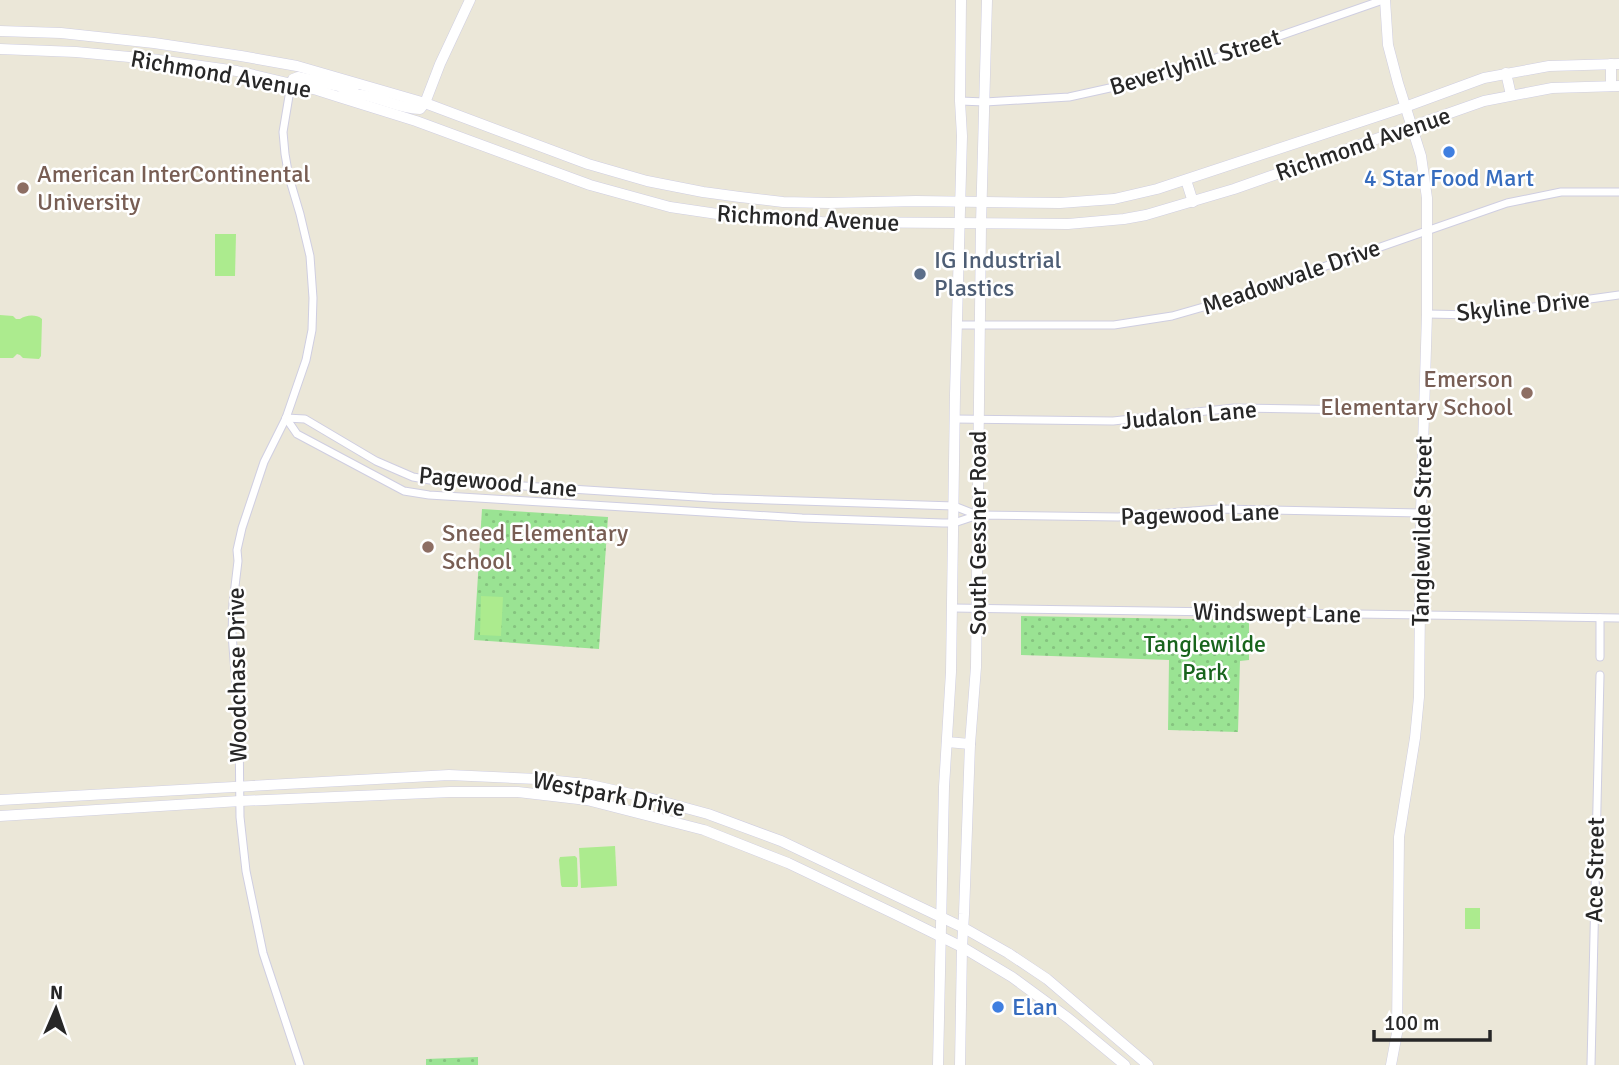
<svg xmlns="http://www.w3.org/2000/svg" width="1619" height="1065" viewBox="0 0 1619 1065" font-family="Signika,sans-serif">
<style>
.park{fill:url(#park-dots)}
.pitch{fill:#aceb8e}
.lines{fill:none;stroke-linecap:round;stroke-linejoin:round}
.street-casing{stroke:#cfcee1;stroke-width:9}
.secondary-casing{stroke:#cfcee1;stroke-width:11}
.street{stroke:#fff;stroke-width:7}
.secondary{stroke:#fff;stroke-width:10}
.shop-dot{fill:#3f7fe0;stroke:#fff;stroke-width:2.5}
.education-dot{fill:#8d6e63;stroke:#fff;stroke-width:2.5}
.service-dot{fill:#5c6f8a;stroke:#fff;stroke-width:2.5}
.labels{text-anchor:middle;stroke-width:5;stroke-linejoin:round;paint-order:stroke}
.street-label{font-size:24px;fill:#272727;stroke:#fff}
.education-label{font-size:24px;fill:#785e54;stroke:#fff;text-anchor:start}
.shop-label{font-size:24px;fill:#366cbe;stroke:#fff}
.service-label{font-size:24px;fill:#4e5e75;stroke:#fff;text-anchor:start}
.park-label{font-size:24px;fill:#18641c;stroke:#fff}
</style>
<defs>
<pattern id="park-dots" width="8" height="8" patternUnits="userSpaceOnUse" patternTransform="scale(1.75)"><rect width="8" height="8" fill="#9ae393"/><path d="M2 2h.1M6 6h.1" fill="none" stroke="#85c37f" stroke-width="1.8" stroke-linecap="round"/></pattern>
</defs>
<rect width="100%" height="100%" fill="#ebe7d8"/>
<g class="park">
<polygon points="482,509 608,517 599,649 474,640"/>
<polygon points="1021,616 1249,620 1249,660 1240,661 1238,732 1168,730 1169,660 1021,655"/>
<polygon points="478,1057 478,1065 426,1065 426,1059"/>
</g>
<g class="pitch">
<polygon points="215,234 236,234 235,276 215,276"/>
<path d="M 0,315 L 13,316 L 16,319 L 20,319 C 26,315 36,314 42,319 L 41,356 L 39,359 L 23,358 L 20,355 L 17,354 L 13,358 L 0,358 Z"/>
<polygon points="481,596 503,597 501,636 480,635"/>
<polygon points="615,846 617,886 581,888 579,848"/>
<polygon points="575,856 577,858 578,885 577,887 562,887 561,885 559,860 560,857"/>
<rect x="1465" y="908" width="15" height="21"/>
</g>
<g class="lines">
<g class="street-casing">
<g id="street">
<polyline points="291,84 283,132 285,154 289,177 300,214 310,256 313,298 312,330 306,360 286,418 264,462 242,528 237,550 238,561 233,603 232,634 239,724 240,817 246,871 263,953 300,1065"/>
<polyline points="960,101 985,102 1069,97 1164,76 1383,0"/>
<polyline points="1427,314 1475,315 1619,295"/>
<polyline points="957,325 1114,325 1172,316 1228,300 1507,203 1561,192 1619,192"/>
<polyline points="286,418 297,434 404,491 429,495 802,518 943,523 954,523 978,515 1118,517 1218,509 1421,513"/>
<polyline points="286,418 305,419 376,461 413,477 430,480 712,498 954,506 977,515"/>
<polyline points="954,419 1113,421 1234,408 1424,411"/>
<polyline points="953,608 1619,618"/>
<polyline points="1600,657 1600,618"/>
<polyline points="1591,1065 1600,675"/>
</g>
</g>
<g class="secondary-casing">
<g id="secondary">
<polyline points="1385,0 1388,45 1398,83 1421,156 1427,198 1427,314 1421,513 1419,697 1415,738 1399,837 1397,1033 1391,1065"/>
<polyline points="0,31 61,33 154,43 241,56 297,66 425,103 588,164 647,181 703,192 740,197 783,202 829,203 916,201 1060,203 1114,199 1157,189 1405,107 1484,78 1549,66 1619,64"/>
<polyline points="0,49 76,52 151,59 237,71 317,90 339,97 416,121 590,185 670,207 731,216 822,222 1068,224 1124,219 1146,215 1234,189 1484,101 1552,88 1619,86"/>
<polyline points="1506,73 1511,95"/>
<polyline points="291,84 293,79 298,77 339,86 355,86"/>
<polyline points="1611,86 1611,64"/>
<path d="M 340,96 C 367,88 393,109 420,109 L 425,103 L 440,64 L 470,0"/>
<polyline points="1186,180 1193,202"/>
<polyline points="947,742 970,744"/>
<polyline points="0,800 449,775 538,779 586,784 649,798 708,814 781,841 964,928 1008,953 1047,979 1148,1065"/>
<polyline points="0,816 240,801 450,792 518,792 587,800 704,830 788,863 895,914 962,947 1012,977 1068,1018 1125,1065"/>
<polyline points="938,1065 944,787 951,672 955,394 962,136 960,101 961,0"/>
<polyline points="960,1065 962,947 964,914 970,744 976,667 981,224 987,0"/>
</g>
</g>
<use href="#street" class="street"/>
<use href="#secondary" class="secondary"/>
</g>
<g class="shop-dot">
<circle cx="1449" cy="152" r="7"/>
<circle cx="998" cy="1007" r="7"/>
</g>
<g class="education-dot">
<circle cx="23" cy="188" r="7"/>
<circle cx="1527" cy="393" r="7"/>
<circle cx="428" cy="547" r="7"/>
</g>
<circle class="service-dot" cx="920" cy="274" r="7"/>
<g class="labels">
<g class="street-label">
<text transform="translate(1195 62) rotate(-17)" y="8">Beverlyhill Street</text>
<text transform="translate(221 74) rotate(10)" y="8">Richmond Avenue</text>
<text transform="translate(1363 144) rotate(-19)" y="8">Richmond Avenue</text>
<text transform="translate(808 218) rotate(3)" y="8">Richmond Avenue</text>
<text transform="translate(1291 277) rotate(-19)" y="8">Meadowvale Drive</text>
<text transform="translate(1523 306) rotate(-6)" y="8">Skyline Drive</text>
<text transform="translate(1189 415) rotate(-5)" y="8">Judalon Lane</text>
<text transform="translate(498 482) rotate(5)" y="8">Pagewood Lane</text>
<text transform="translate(1200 514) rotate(-2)" y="8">Pagewood Lane</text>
<text transform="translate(1422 531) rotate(-89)" y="8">Tanglewilde Street</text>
<text transform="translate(978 533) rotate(-90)" y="8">South Gessner Road</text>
<text transform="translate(1277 613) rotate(1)" y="8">Windswept Lane</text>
<text transform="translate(237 675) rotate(-91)" y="8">Woodchase Drive</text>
<text transform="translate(609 794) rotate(11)" y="8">Westpark Drive</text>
<text transform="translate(1595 870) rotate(-89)" y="8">Ace Street</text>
</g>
<g class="education-label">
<text x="37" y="182">American InterContinental<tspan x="37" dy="28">University</tspan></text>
<text x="1513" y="387" text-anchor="end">Emerson<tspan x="1513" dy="28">Elementary School</tspan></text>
<text x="442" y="541">Sneed Elementary<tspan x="442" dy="28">School</tspan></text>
</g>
<g class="shop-label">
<text x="1449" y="186">4 Star Food Mart</text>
<text x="1012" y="1015" text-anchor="start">Elan</text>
</g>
<g class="service-label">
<text x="934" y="268">IG Industrial<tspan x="934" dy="28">Plastics</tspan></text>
</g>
<g class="park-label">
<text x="1205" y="652">Tanglewilde<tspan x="1205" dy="28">Park</tspan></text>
</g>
</g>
<g transform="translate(56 1009) rotate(2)" stroke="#ffffff" stroke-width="5" paint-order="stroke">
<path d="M0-5L12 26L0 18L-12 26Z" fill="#272727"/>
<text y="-10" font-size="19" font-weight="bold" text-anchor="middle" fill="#272727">N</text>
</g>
<path d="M1374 1030v10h116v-10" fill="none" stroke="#272727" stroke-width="3.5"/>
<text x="1384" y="1030" font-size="21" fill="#272727" stroke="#ffffff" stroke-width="5" paint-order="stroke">100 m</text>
</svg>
